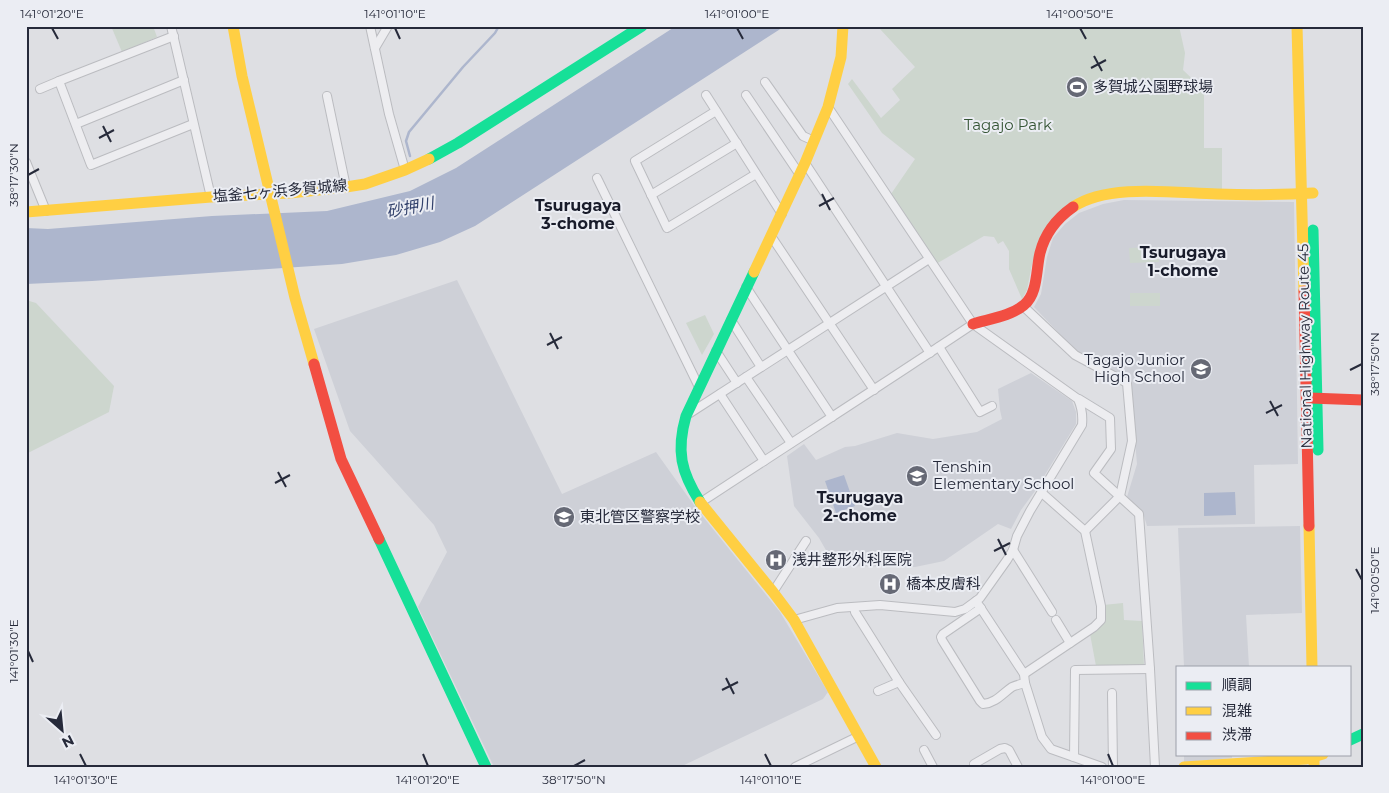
<svg xmlns="http://www.w3.org/2000/svg" width="1389" height="793" viewBox="0 0 1389 793" font-family="Montserrat,'Noto Sans JP',sans-serif">
<style>
.built{fill:#ced0d7}
.green{fill:#cdd6ce}
.water{fill:#adb6cd}
.lines{fill:none;stroke-linecap:round;stroke-linejoin:round}
.stream{stroke:#adb6cd;stroke-width:2.5}
.street-casing{stroke:#bbbcc0;stroke-width:10}
.street{stroke:#ededf0;stroke-width:8}
.fast{stroke:#16e098;stroke-width:11}
.slow{stroke:#ffcf43;stroke-width:11}
.jam{stroke:#f24e42;stroke-width:11}
.ticks{fill:none;stroke:#262a3a;stroke-width:2}
.labels{text-anchor:middle;stroke-width:4;stroke-linejoin:round;paint-order:stroke}
.poi-label{font-size:15px;fill:#262a3a;stroke:#ebedf3;text-anchor:start}
.park-label{font-size:15px;fill:#355535;stroke:#ebedf3}
.street-label{font-size:15px;fill:#262a3a;stroke:#ebedf3}
.neighbourhood-label{font-size:16px;font-weight:bold;fill:#191c2b;stroke:#ebedf3}
.water-label{font-size:16px;font-style:italic;fill:#33426c;stroke:#ebedf3}
.neatline{fill:none;stroke:#262a3a;stroke-width:2}
.ticks-label{font-size:12px;text-anchor:middle;fill:#262a3a}
</style>
<rect width="100%" height="100%" fill="#dedfe3"/>
<g class="built">
<polygon points="1124,200 1294,202 1298,464 1254,465 1255,524 1147,526 1143,513 1127,497 1137,464 1130,382 1080,355 1034,307 1041,294 1047,257 1053,238 1065,224 1079,213 1103,204"/>
<polygon points="457,280 562,494 656,452 696,508 780,612 828,692 823,699 680,767 494,767 418,607 447,552 434,525 350,431 314,329"/>
<polygon points="1031,373 1072,401 1076,412 1076,424 1035,491 1021,510 1011,529 998,524 944,561 915,567 835,566 819,538 794,506 787,456 804,444 816,460 845,447 855,446 897,433 933,439 977,432 1002,419 1000,410 998,389"/>
<polygon points="1300,526 1302,613 1246,615 1249,667 1184,667 1178,528"/>
<polygon points="1184,754 1232,754 1232,758 1184,762"/>
</g>
<g class="green">
<polygon points="111,26 153,26 157,37 122,52"/>
<polygon points="880,26 1179,26 1185,53 1183,70 1204,90 1204,148 1222,148 1222,189 1085,197 1039,242 1032,264 1027,290 1022,299 1009,269 1009,251 1003,241 998,244 994,237 984,236 936,264 891,194 915,159 882,133 848,84 852,79 881,118 900,100 892,89 915,67 880,29"/>
<polygon points="1159,247 1159,262 1130,263 1129,248"/>
<rect x="1130" y="293" width="30" height="13"/>
<polygon points="26,300 36,303 114,386 109,412 26,454"/>
<polygon points="705,315 714,334 702,355 686,323"/>
<polygon points="1123,603 1124,620 1142,621 1144,666 1096,666 1090,634 1095,629 1103,605"/>
</g>
<g class="water">
<polygon points="676,26 785,26 475,226 440,242 396,255 342,264 92,281 26,284 26,228 48,229 212,216 327,211 410,191 456,168"/>
<polygon points="844,475 855,506 836,513 825,481"/>
<polygon points="1235,492 1236,515 1204,516 1204,493"/>
</g>
<g class="lines">
<polyline class="stream" points="410,156 406,141 409,132 463,67 495,33 499,26"/>
<g class="street-casing">
<g id="street">
<polyline points="171,26 211,197"/>
<polyline points="370,26 389,114 405,170"/>
<polyline points="174,36 59,81 91,165 193,124"/>
<polyline points="375,48 388,26"/>
<polyline points="765,82 803,136 814,141"/>
<polyline points="40,89 59,81"/>
<polyline points="706,95 782,214"/>
<polyline points="746,95 800,175"/>
<polyline points="327,96 346,187"/>
<polyline points="716,111 635,161 667,228 756,174"/>
<polyline points="76,124 184,80"/>
<polyline points="26,162 46,211"/>
<polyline points="805,163 930,353"/>
<polyline points="597,178 699,387"/>
<polyline points="651,195 737,143"/>
<polyline points="771,236 874,390"/>
<polyline points="746,287 832,417"/>
<polyline points="1023,306 1075,355 1127,383 1132,441 1120,496 1085,531"/>
<polyline points="731,320 761,367"/>
<polyline points="939,347 980,412 992,406"/>
<polyline points="716,351 737,383"/>
<polyline points="746,377 791,443"/>
<polyline points="720,394 764,461"/>
<polyline points="1079,399 1110,418 1111,449 1094,473 1139,514 1150,669 1155,767"/>
<polyline points="687,415 929,259"/>
<path d="M 700,503 C 791,443 882,385 973,324"/>
<polyline points="1013,550 1052,612"/>
<polyline points="773,592 806,541"/>
<polyline points="976,601 1024,674 1025,683 1042,737 1051,749 1102,767"/>
<polyline points="854,607 855,612 899,682 878,691"/>
<path d="M 981,608 L 943,634 L 941,637 L 942,640 L 980,701 L 983,704 C 996,703 1003,693 1012,687 C 1016,685 1021,684 1025,683"/>
<path d="M 794,620 L 837,608 L 880,605 L 955,612 L 965,609 L 980,598 L 1007,560 L 1013,550 L 1017,536 L 1030,511 L 1082,425 C 1083,415 1082,408 1078,399 L 973,324 L 828,107"/>
<polyline points="1056,620 1070,643"/>
<polyline points="1024,674 1094,627 1101,620 1101,606 1085,531 1042,493"/>
<polyline points="899,682 936,735"/>
<polyline points="1112,693 1113,767"/>
<polyline points="924,750 933,767"/>
<polyline points="1074,757 1075,670 1150,669"/>
<polyline points="974,764 1000,749 1005,748 1009,750 1018,767"/>
<polyline points="795,767 859,736"/>
</g>
</g>
<use href="#street" class="street"/>
<g class="fast">
<polyline points="429,159 458,143 642,26"/>
<polyline points="1313,230 1318,450"/>
<path d="M 700,502 C 681,472 676,451 686,416 L 754,272"/>
<polyline points="379,539 486,767"/>
<polyline points="1350,740 1363,734"/>
</g>
<g class="slow">
<polyline points="233,26 242,76 295,298 314,364"/>
<polyline points="1297,26 1304,291"/>
<path d="M 1073,207 C 1108,183 1176,193 1217,194 C 1249,195 1281,195 1313,193"/>
<polyline points="26,212 211,197 290,193 346,187 365,184 405,170 429,159"/>
<polyline points="754,272 805,163 828,107 841,57 843,26"/>
<polyline points="700,502 773,592 794,620 876,767"/>
<polyline points="1309,526 1312,667"/>
<polyline points="1314,754 1314,767"/>
<polyline points="1184,767 1306,759 1323,754"/>
</g>
<g class="jam">
<polyline points="1304,291 1309,526"/>
<path d="M 973,324 C 989,319 1011,316 1024,305 C 1038,294 1036,269 1040,253 C 1045,233 1056,219 1073,207"/>
<polyline points="314,364 341,459 379,539"/>
<polyline points="1310,398 1363,400"/>
</g>
</g>
<path class="ticks" d="M 52,28 L 58,39M 395,28 L 400,39M 737,28 L 743,39M 1080,28 L 1086,39M 1094,56 L 1102,71M 1091,68 L 1106,60M 103,126 L 111,142M 99,138 L 114,130M 28,175 L 39,169M 822,194 L 830,210M 819,206 L 834,198M 550,333 L 558,349M 547,345 L 562,337M 1350,370 L 1362,364M 1270,401 L 1278,416M 1266,413 L 1282,405M 278,472 L 286,487M 275,483 L 290,475M 998,539 L 1006,555M 994,551 L 1010,543M 1356,569 L 1362,580M 28,651 L 33,662M 726,678 L 734,694M 722,690 L 738,682M 80,754 L 86,766M 423,754 L 428,766M 765,754 L 771,766M 1108,754 L 1113,766M 574,766 L 585,760"/>
<defs>
<g id="stadium-disc" transform="scale(1.125)"><circle r="9.5" fill="#666975" stroke="#ebedf3"/><path d="M0-5a6.5 5 0 1 0 0 10a6.5 5 0 1 0 0-10ZM-3.5-1.8h7v3.6h-7Z" fill="#fff"/></g>
<g id="school-disc" transform="scale(1.125)"><circle r="9.5" fill="#666975" stroke="#ebedf3"/><path d="M0-5L7-2L0 1L-7-2ZM-4 1L0 2.5L4 1V4Q0 6-4 4Z" fill="#fff"/></g>
<g id="hospital-disc" transform="scale(1.125)"><circle r="9.5" fill="#666975" stroke="#ebedf3"/><path d="M-5-5h3v3.5h4V-5h3V5h-3V1.5h-4V5h-3Z" fill="#fff"/></g>
</defs>
<g fill-rule="evenodd">
<use href="#stadium-disc" x="1077" y="87"/>
<use href="#school-disc" x="1201" y="369"/>
<use href="#school-disc" x="917" y="476"/>
<use href="#school-disc" x="564" y="517"/>
<use href="#hospital-disc" x="776" y="560"/>
<use href="#hospital-disc" x="890" y="584"/>
</g>
<g class="labels">
<g class="poi-label">
<text x="1093" y="92">多賀城公園野球場</text>
<text x="1185" y="365" text-anchor="end">Tagajo Junior<tspan x="1185" dy="17">High School</tspan></text>
<text x="933" y="472">Tenshin<tspan x="933" dy="17">Elementary School</tspan></text>
<text x="580" y="522">東北管区警察学校</text>
<text x="792" y="565">浅井整形外科医院</text>
<text x="906" y="589">橋本皮膚科</text>
</g>
<g class="park-label">
<text x="1008" y="130">Tagajo Park</text>
</g>
<g class="street-label">
<text transform="translate(280 191) rotate(-5)" y="5">塩釜七ヶ浜多賀城線</text>
<text transform="translate(1305 346) rotate(-91)" y="5">National Highway Route 45</text>
</g>
<g class="neighbourhood-label">
<text x="578" y="211">Tsurugaya<tspan x="578" dy="18">3-chome</tspan></text>
<text x="1183" y="258">Tsurugaya<tspan x="1183" dy="18">1-chome</tspan></text>
<text x="860" y="503">Tsurugaya<tspan x="860" dy="18">2-chome</tspan></text>
</g>
<g class="water-label">
<text transform="translate(410 207) rotate(-11)" y="6">砂押川</text>
</g>
</g>
<rect width="1389" height="793" fill="none" stroke="#ebedf3" stroke-width="55"/>
<rect x="1176" y="666" width="175" height="90" fill="#ebedf3" stroke="#9c9fa9"/>
<rect x="1186" y="682" width="25" height="8" fill="#16e098" stroke="#9c9fa9"/>
<text x="1222" y="690" font-size="15" fill="#262a3a">順調</text>
<rect x="1186" y="707" width="25" height="8" fill="#ffcf43" stroke="#9c9fa9"/>
<text x="1222" y="716" font-size="15" fill="#262a3a">混雑</text>
<rect x="1186" y="732" width="25" height="8" fill="#f24e42" stroke="#9c9fa9"/>
<text x="1222" y="740" font-size="15" fill="#262a3a">渋滞</text>
<g transform="translate(62 730) rotate(153)" stroke="#ebedf3" stroke-width="4" paint-order="stroke">
<path d="M0-4L9 19L0 12L-9 19Z" fill="#262a3a"/>
<text y="-8" font-size="14" font-weight="bold" text-anchor="middle" fill="#262a3a">N</text>
</g>
<rect x="28" y="28" width="1334" height="738" class="neatline"/>
<g class="ticks-label">
<text x="52" y="18">141°01'20"E</text>
<text x="395" y="18">141°01'10"E</text>
<text x="737" y="18">141°01'00"E</text>
<text x="1080" y="18">141°00'50"E</text>
<text transform="translate(14 175) rotate(-90)" y="4">38°17'30"N</text>
<text transform="translate(1375 364) rotate(-90)" y="4">38°17'50"N</text>
<text transform="translate(1375 580) rotate(-90)" y="4">141°00'50"E</text>
<text transform="translate(14 651) rotate(-90)" y="4">141°01'30"E</text>
<text x="86" y="784">141°01'30"E</text>
<text x="428" y="784">141°01'20"E</text>
<text x="574" y="784">38°17'50"N</text>
<text x="771" y="784">141°01'10"E</text>
<text x="1113" y="784">141°01'00"E</text>
</g>
</svg>
